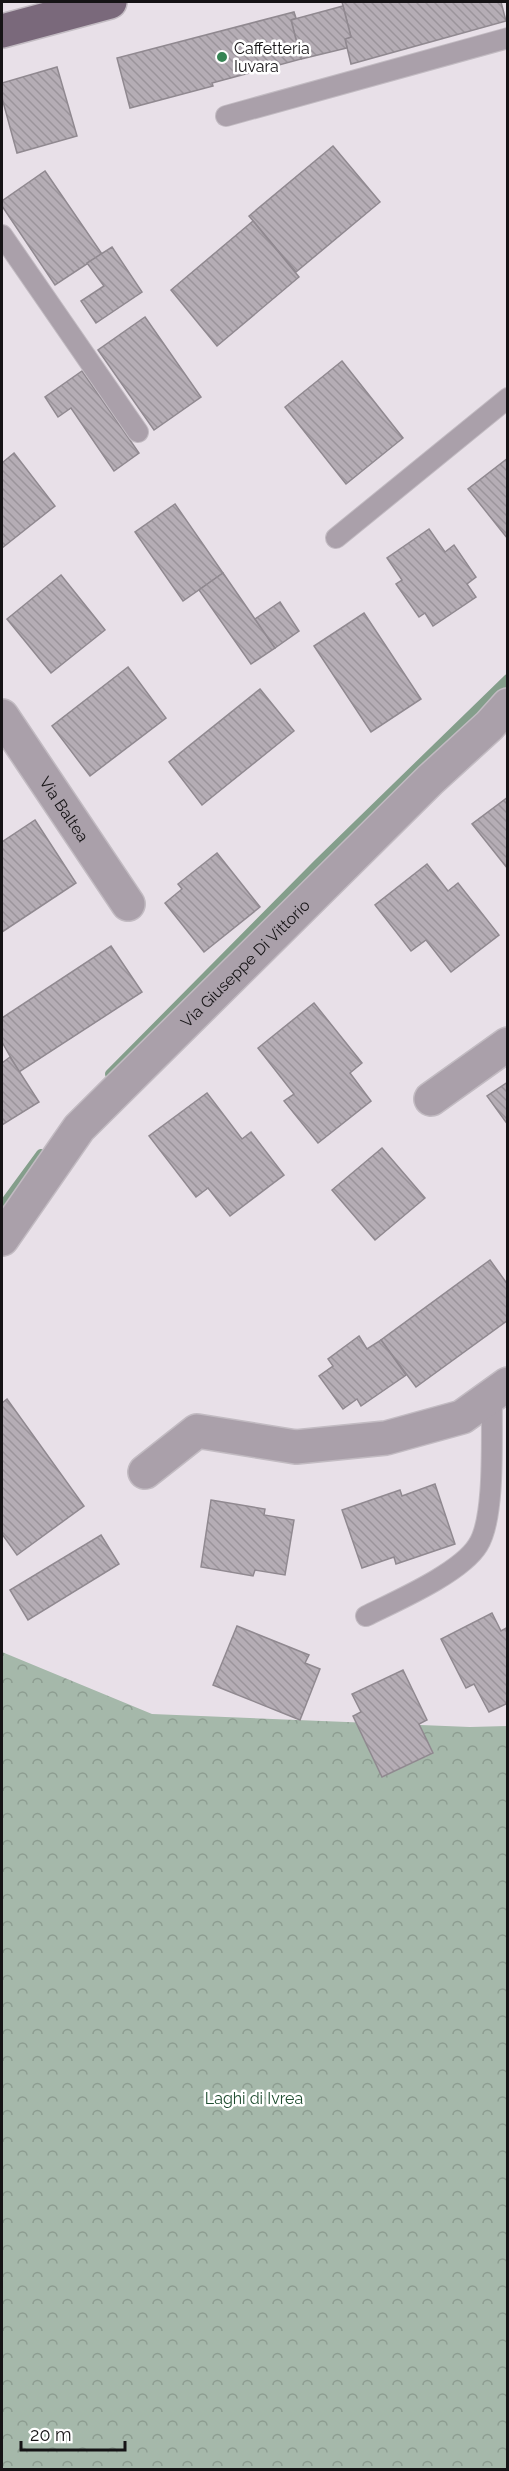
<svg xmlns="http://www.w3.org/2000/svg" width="509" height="2471" viewBox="0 0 509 2471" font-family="Raleway,sans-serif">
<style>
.park{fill:url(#park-crowns)}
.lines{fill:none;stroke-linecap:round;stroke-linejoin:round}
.stream{stroke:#849e8b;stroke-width:10}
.building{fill:url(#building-back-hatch);stroke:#908990;stroke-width:1.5}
.lane-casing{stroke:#c2bbc2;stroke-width:22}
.street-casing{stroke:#c2bbc2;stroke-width:36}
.primary-casing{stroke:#c2bbc2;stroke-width:36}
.lane{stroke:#aaa0aa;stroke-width:20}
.street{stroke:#aaa0aa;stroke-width:33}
.primary{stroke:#7a697b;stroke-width:33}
.poi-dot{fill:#368454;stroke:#fff;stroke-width:2}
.labels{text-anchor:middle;stroke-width:5;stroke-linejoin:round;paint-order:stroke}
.poi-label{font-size:16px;fill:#151315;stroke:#fff;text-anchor:start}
.street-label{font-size:16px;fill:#151315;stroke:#fff}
.park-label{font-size:16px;fill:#1f4d30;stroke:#fff}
</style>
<defs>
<pattern id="park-crowns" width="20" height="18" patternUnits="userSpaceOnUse" patternTransform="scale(1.5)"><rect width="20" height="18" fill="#a5b8aa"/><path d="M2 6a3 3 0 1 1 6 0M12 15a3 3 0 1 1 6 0" fill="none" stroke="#8d9d91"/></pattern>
<pattern id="building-back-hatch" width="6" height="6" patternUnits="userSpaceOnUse" patternTransform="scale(1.5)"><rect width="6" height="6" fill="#b5adb5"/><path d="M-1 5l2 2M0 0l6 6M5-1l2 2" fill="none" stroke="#9b949b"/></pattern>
</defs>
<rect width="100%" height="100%" fill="#e8e0e8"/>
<polygon class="park" points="2,1652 152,1714 470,1727 507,1726 507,2469 2,2469"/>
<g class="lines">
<g class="stream">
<polyline points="110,1074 318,864 508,679"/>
<polyline points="2,1207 41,1154"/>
</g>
</g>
<g class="building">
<polygon points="342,2 501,2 506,21 351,64 345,39 351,37"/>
<polygon points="343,6 351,37 345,39 347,48 301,59 291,20"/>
<polygon points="294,12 296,18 291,20 301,59 212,83 213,86 130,108 117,58"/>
<polygon points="57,67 77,136 17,153 2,98 2,83"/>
<polygon points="333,146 380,202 296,272 249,216"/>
<polygon points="45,171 102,254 55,285 2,206 2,201"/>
<polygon points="253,221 299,277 217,346 171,290"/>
<polygon points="112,247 142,292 96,323 81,301 104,286 87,263"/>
<polygon points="145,317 201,397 154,430 98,350"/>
<polygon points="342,361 403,438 346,484 285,407"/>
<polygon points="82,371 139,453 114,471 71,408 58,417 45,397"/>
<polygon points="14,453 55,506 2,548 2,463"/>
<polygon points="508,458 508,539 468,489"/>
<polygon points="175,504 223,573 183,601 135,532"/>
<polygon points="429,529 445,552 454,545 476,577 467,584 476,597 433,626 425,613 419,617 396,584 402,580 387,558"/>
<polygon points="223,573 275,648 251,664 199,590"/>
<polygon points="61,575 105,630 51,673 7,619"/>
<polygon points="280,602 299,631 275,648 255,619"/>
<polygon points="364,613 421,699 371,732 314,646"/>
<polygon points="128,667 166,718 90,776 52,726"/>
<polygon points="260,689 294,731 202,805 169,762"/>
<polygon points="508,797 508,869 472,824"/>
<polygon points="35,820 76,883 2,932 2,842"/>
<polygon points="217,853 260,907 204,952 165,903 182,889 178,884"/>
<polygon points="427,864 448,891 458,883 499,935 451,972 426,940 411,951 375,905"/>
<polygon points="111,946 142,992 19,1072 2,1042 2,1018"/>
<polygon points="314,1003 362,1063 350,1073 371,1101 318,1143 284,1101 294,1094 258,1048"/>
<polygon points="10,1057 39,1102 2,1125 2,1063"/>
<polygon points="508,1082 508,1125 487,1096"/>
<polygon points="207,1093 242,1139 251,1132 284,1175 230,1216 208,1188 196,1197 149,1136"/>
<polygon points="382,1148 425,1198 375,1240 332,1190"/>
<polygon points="490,1260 508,1285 508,1320 416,1387 381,1340"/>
<polygon points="359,1336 367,1349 381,1340 406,1375 361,1406 357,1399 343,1409 319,1376 333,1366 328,1359"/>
<polygon points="7,1399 84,1506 17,1555 2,1534 2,1403"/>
<polygon points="435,1484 455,1544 396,1564 394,1557 362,1568 342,1510 400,1490 402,1496"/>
<polygon points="211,1500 265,1509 264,1515 294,1520 285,1575 255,1570 253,1576 201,1567"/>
<polygon points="101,1535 119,1564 28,1620 10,1590"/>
<polygon points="492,1613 501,1631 508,1627 508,1703 489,1712 474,1684 466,1688 441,1639"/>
<polygon points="237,1626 309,1655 305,1663 320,1669 300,1720 213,1685"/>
<polygon points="403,1670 427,1720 419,1724 433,1753 382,1777 353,1716 361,1712 352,1694"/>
</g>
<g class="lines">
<g class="lane-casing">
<g id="lane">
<polyline points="226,116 508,38"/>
<polyline points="2,235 138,432"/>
<polyline points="336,538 508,398"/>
<path d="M 366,1616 C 396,1601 461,1573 478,1545 C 496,1517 491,1432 492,1395"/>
</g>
</g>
<g class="street-casing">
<g id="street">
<path id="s1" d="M 2,716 L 128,904"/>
<polyline points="431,1099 508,1044"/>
<path id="s2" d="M 2,1239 L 79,1128 L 430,780 L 489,726 L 508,705"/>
<polyline points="145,1472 197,1431 296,1447 386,1438 462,1417 508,1384"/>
</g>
</g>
<g class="primary-casing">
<polyline id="primary" points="2,31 110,2"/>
</g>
<use href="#lane" class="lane"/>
<use href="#street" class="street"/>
<use href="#primary" class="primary"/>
</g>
<circle class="poi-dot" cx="222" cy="57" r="6"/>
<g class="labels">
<g class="poi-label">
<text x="234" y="54">Caffetteria<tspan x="234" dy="18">Iuvara</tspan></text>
</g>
<g class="street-label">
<text dy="6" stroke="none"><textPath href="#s1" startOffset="112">Via Baltea</textPath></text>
<text dy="6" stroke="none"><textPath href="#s2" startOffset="369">Via Giuseppe Di Vittorio</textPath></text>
</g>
<g class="park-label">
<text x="254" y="2104">Laghi di Ivrea</text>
</g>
</g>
<rect width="509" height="2471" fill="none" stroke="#151315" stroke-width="6"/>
<path d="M21 2441v9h104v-9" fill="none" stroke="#151315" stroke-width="3"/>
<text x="30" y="2441" font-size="18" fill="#151315" stroke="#ffffff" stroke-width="4.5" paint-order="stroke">20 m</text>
</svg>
